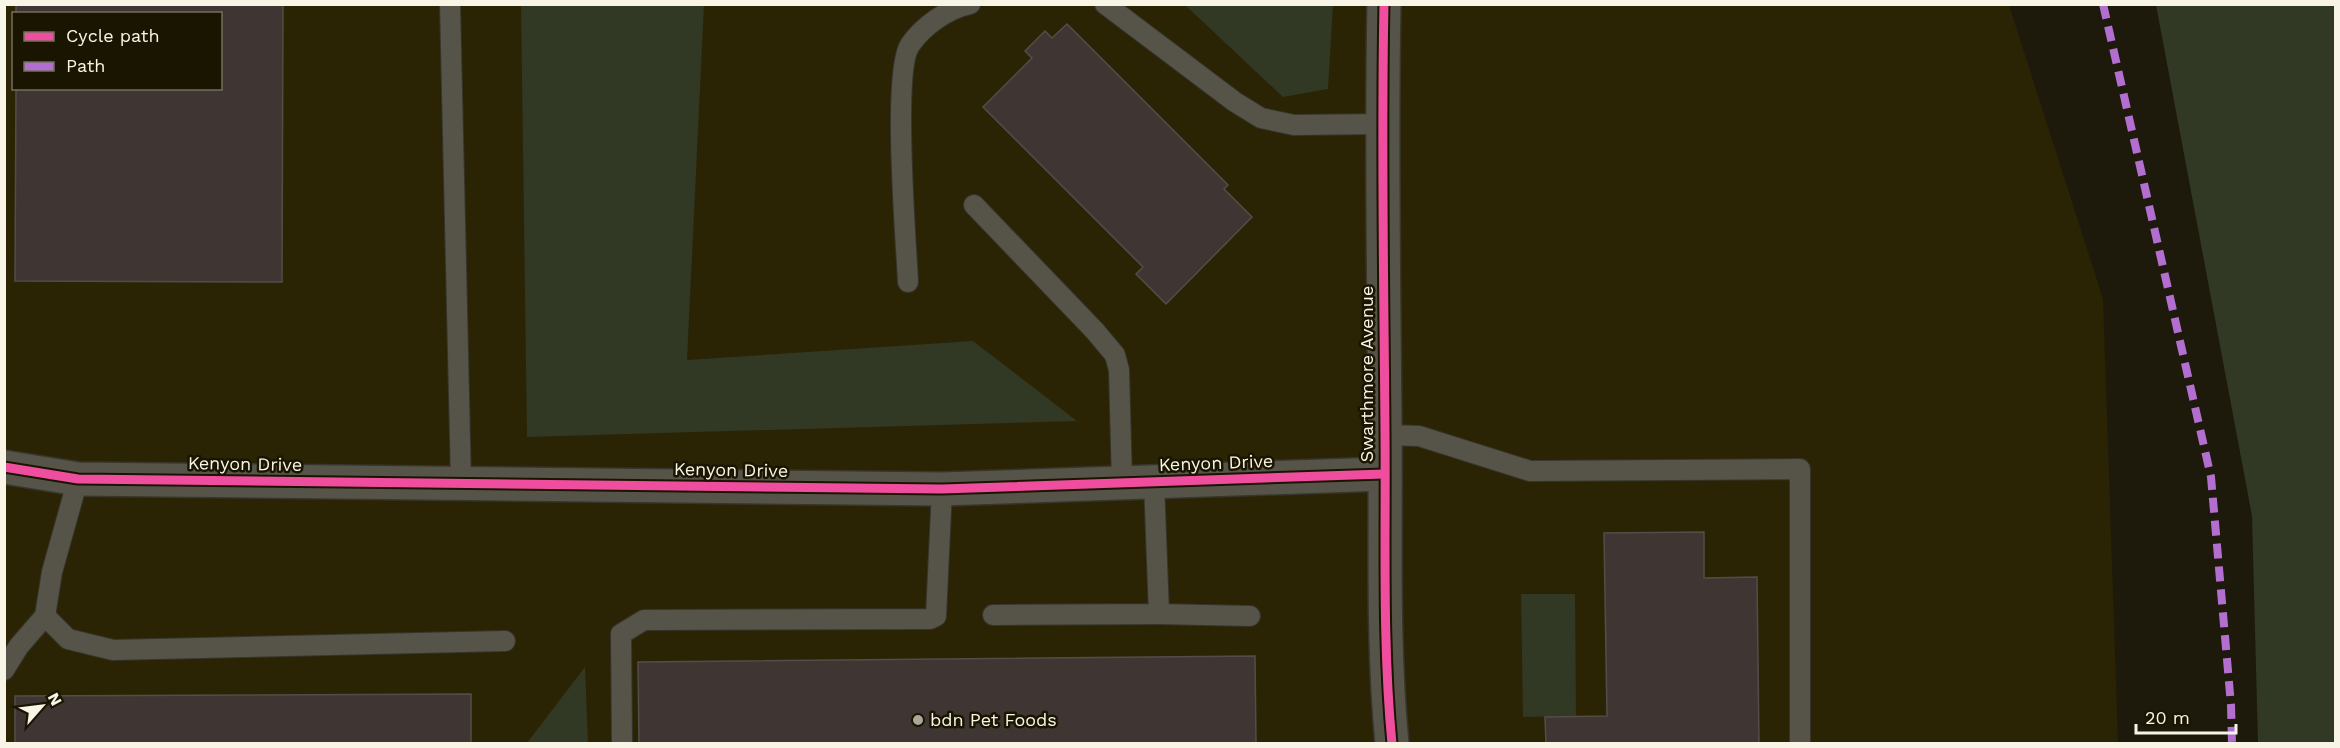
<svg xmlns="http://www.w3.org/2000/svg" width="2340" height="748" viewBox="0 0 2340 748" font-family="'Work Sans',sans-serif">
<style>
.built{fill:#2a2404;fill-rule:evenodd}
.green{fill:#313823}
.building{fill:#3f3633;stroke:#534d49;stroke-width:1.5}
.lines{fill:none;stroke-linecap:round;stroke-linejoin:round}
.service-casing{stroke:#37352c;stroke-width:22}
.minor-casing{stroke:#37352c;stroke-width:36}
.service{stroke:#565449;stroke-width:20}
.minor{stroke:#565449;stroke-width:33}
.quiet{stroke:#b36fd0;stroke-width:8;stroke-dasharray:15 8;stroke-linecap:butt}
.cycleway-casing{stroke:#1a1500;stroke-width:13}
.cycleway{stroke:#ef4d9e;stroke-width:9}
.poi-dot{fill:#aba89a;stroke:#1a1500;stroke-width:2}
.labels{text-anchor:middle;stroke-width:5;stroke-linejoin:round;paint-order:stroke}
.street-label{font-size:18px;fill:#f8f5e6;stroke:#1a1500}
.poi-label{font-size:18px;fill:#f8f5e6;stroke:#1a1500;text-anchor:start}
</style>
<rect width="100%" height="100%" fill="#1d1a0c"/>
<path class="built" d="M 4,5 L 2009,5 L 2103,299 L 2118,743 L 5,743 ZM 14,14 L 220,14 L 220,88 L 14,88 Z"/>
<g class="green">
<polygon points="521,5 704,5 687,360 973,341 1077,421 527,437"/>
<polygon points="1185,5 1333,5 1328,89 1283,97"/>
<polygon points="2156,5 2335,5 2335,743 2258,743 2252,516"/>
<polygon points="1521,594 1575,594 1576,716 1523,717"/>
<polygon points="585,667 588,743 527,743"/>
</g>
<g class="building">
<polygon points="16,4 283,4 282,282 15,281 16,88 220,88 220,14 16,14"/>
<polygon points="1067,24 1228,185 1224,189 1252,217 1166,304 1136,274 1143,267 983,107 1032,58 1025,51 1045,31 1052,38"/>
<polygon points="1704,532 1704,578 1757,577 1759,744 1546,744 1545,717 1607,716 1604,533"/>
<polygon points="1255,656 1256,744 639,744 638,662"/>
<polygon points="471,694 471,744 15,744 15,696"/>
</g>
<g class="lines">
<g class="service-casing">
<g id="service">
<polyline points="450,4 461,483"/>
<polyline points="1105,4 1235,102 1261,118 1294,125 1381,124"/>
<polyline points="974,205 1095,331 1115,355 1119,370 1122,483"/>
<path d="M 908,282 C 906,241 892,71 910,45 C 923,26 947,9 970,4"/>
<polyline points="1385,435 1419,436 1530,471 1800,469 1800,744"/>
<polyline points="1159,614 1250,616"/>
<polyline points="993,615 1159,614 1154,482"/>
<polyline points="45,616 68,639 113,650 505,641"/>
<polyline points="4,670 19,646 45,616 52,572 78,479"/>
<polyline points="622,744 621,634 644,620 930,619 936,616 942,489"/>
</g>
</g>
<g class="minor-casing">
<g id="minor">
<path d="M 1384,4 C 1381,147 1384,289 1385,431 C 1386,535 1382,640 1392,744"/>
<polyline points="4,467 78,479 942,489 1384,474"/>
</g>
</g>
<use href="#service" class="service"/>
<use href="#minor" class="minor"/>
<polyline class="quiet" points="2103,4 2211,477 2231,705 2232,744"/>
<g class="cycleway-casing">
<g id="cycleway">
<path d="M 1384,4 C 1381,147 1384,289 1385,431 C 1386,535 1382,640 1392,744"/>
<polyline points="4,467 78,479 942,489 1384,474"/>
</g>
</g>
<use href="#cycleway" class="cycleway"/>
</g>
<circle class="poi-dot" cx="918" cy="720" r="6"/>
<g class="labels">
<g class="street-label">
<text transform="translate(1367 374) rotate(-90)" y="6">Swarthmore Avenue</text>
<text transform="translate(1216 463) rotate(-2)" y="6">Kenyon Drive</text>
<text transform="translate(245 464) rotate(1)" y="6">Kenyon Drive</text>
<text transform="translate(731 470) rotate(1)" y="6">Kenyon Drive</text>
</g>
<g class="poi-label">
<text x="930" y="726">bdn Pet Foods</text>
</g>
</g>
<rect width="2340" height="748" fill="none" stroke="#f8f5e6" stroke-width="12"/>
<rect x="12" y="12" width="210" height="78" fill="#1a1500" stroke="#736f5c" stroke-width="1.5"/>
<rect x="24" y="32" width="30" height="9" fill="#ef4d9e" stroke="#736f5c" stroke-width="1.5"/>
<text x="66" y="42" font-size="18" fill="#f8f5e6">Cycle path</text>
<rect x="24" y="62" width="30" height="9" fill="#b36fd0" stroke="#736f5c" stroke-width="1.5"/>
<text x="66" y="72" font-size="18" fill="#f8f5e6">Path</text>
<g transform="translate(42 706) rotate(62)" stroke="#1a1500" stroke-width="4.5" paint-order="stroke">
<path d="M0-4.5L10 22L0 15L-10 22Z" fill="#f8f5e6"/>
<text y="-9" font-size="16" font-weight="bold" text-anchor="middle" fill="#f8f5e6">N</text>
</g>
<path d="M2136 724v9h100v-9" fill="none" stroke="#f8f5e6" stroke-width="3"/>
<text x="2145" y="724" font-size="18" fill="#f8f5e6" stroke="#1a1500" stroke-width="4.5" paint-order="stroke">20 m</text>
</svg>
